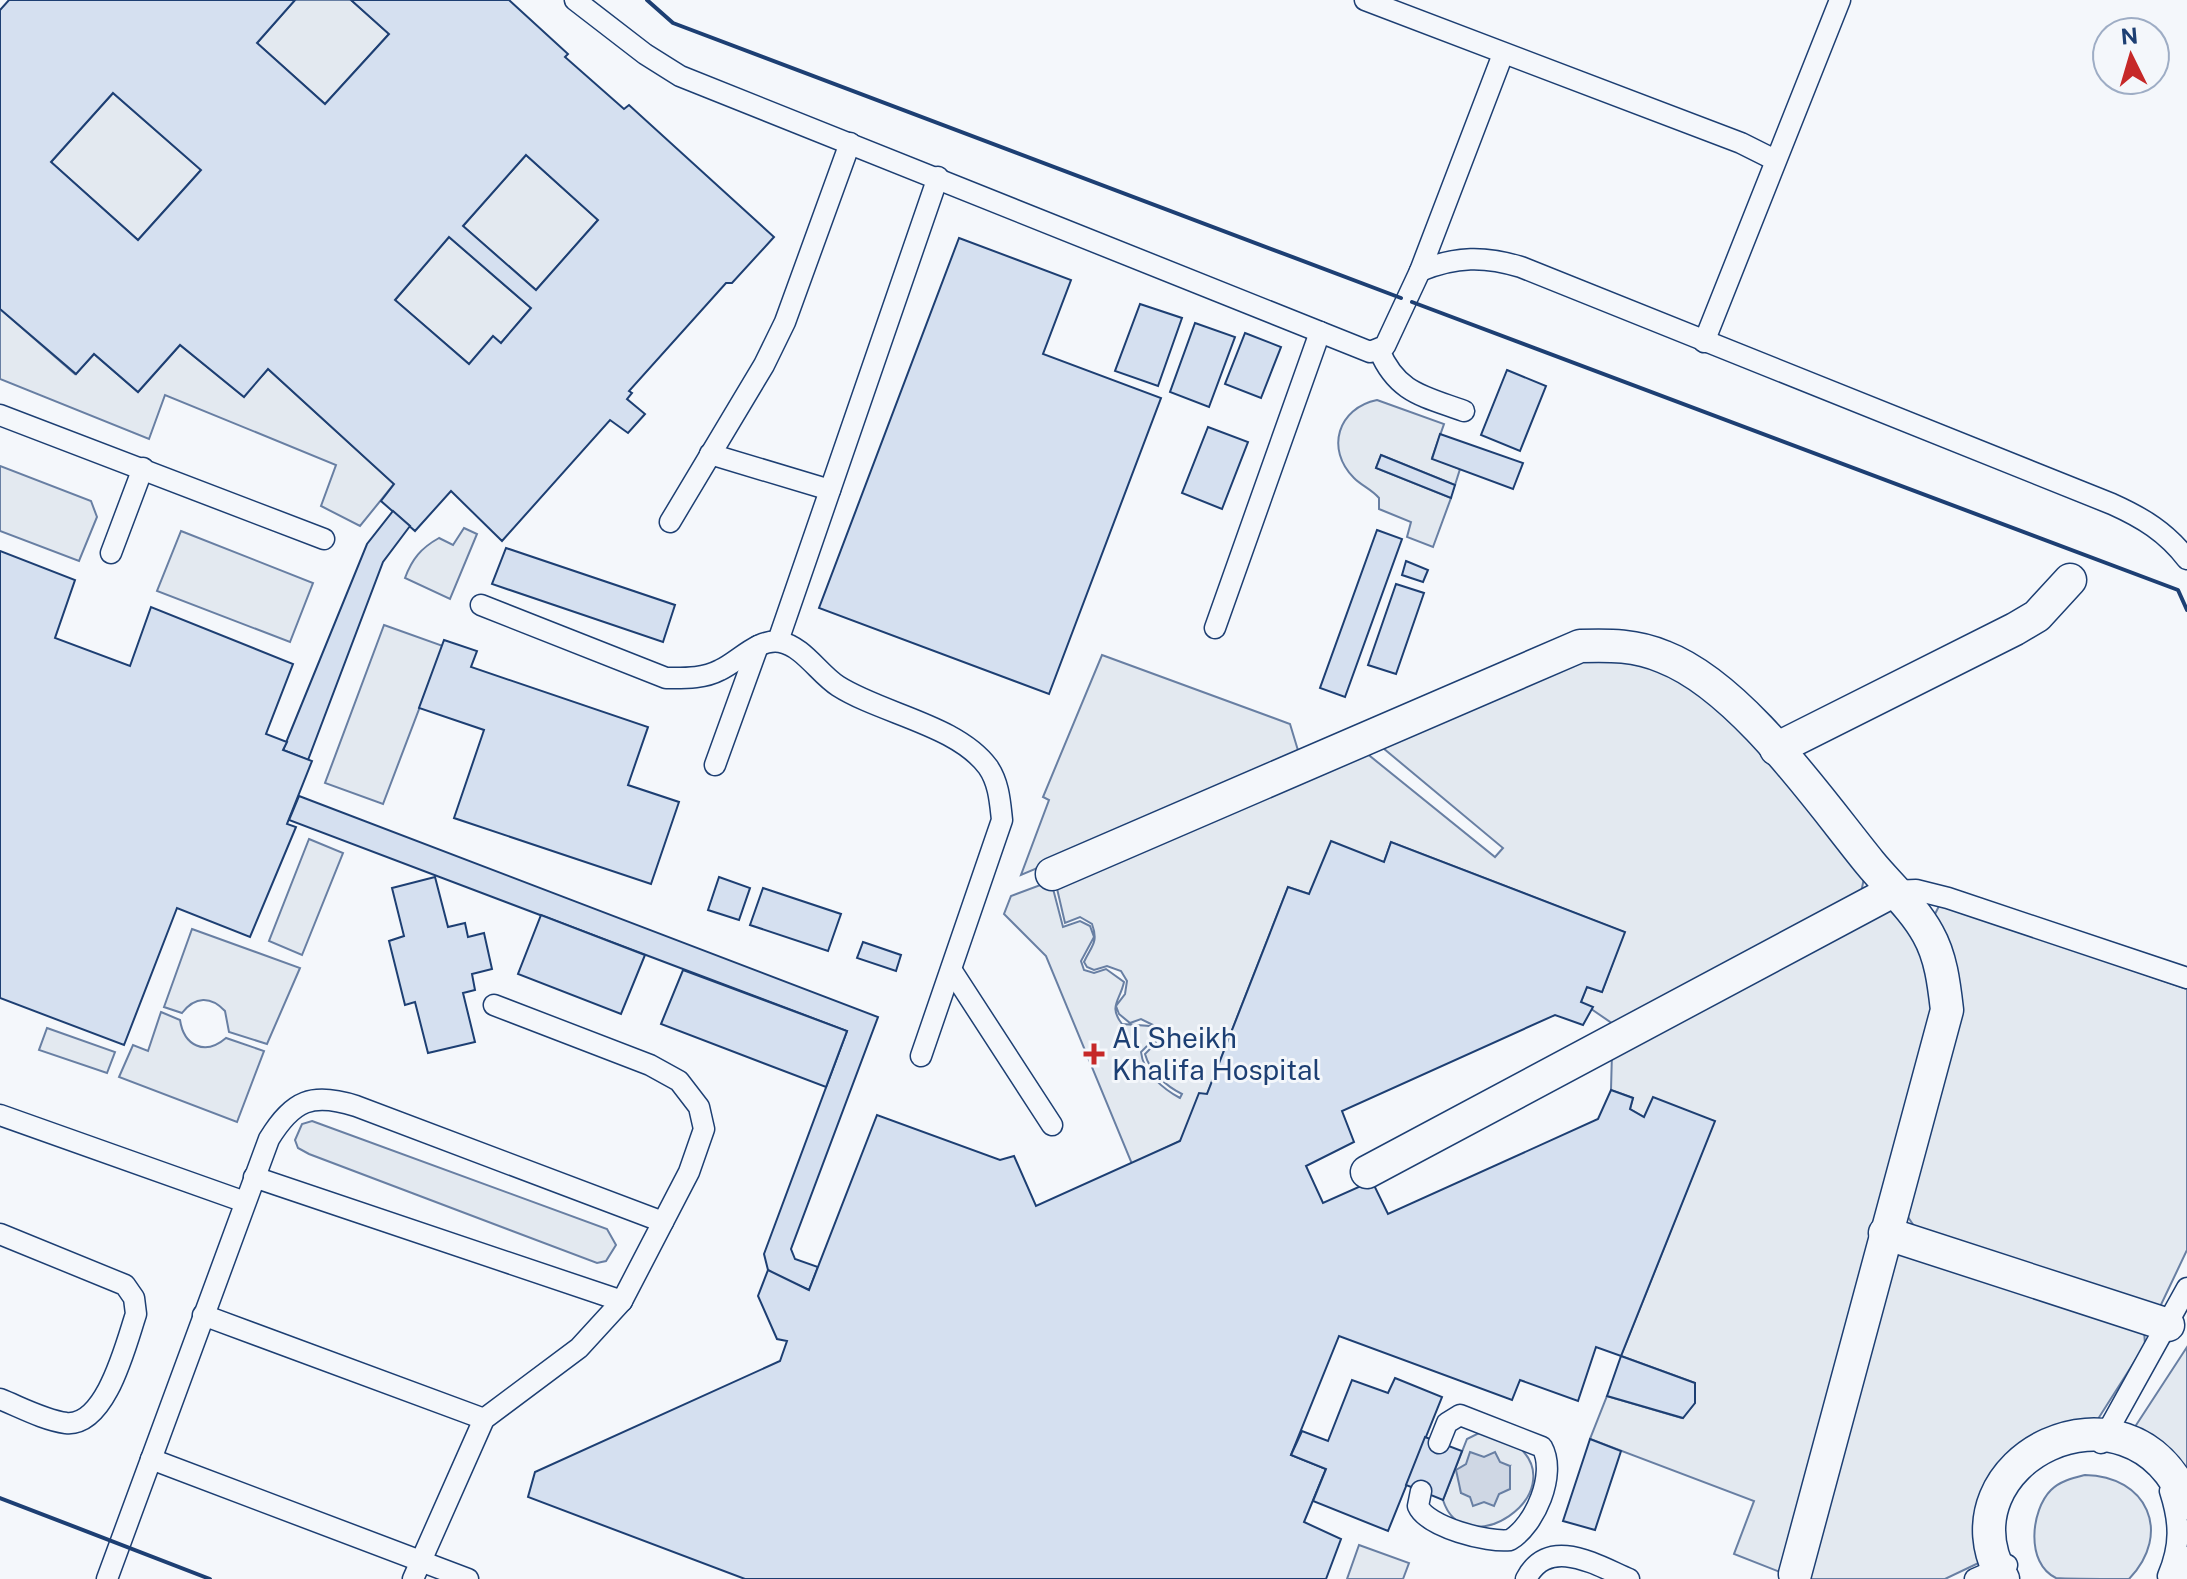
<svg xmlns="http://www.w3.org/2000/svg" width="2187" height="1579" viewBox="0 0 2187 1579" font-family="'Public Sans',sans-serif">
<style>
.green{fill:#e3e9f0;stroke:#687fa3;stroke-width:2;fill-rule:evenodd}
.water{fill:#cfd7e4;stroke:#687fa3;stroke-width:2}
.building{fill:#d5e0f0;stroke:#1d3f73;stroke-width:2;fill-rule:evenodd}
.lines{fill:none;stroke-linecap:round;stroke-linejoin:round}
.service-casing{stroke:#1d3f73;stroke-width:23}
.pedestrian-casing{stroke:#1d3f73;stroke-width:35}
.service{stroke:#f4f7fb;stroke-width:20}
.pedestrian{stroke:#f4f7fb;stroke-width:32}
.wall{stroke:#1d3f73;stroke-width:4}
.poi-dot{fill:#c62828;stroke:#f4f7fb;stroke-width:3}
.labels{text-anchor:middle;stroke-width:6;stroke-linejoin:round;paint-order:stroke}
.poi-label{font-size:28px;fill:#1d3f73;stroke:#f4f7fb;text-anchor:start}
</style>
<rect width="100%" height="100%" fill="#f4f7fb"/>
<g class="green">
<polygon points="295,0 351,0 389,34 325,104 257,43"/>
<polygon points="113,93 201,170 138,240 51,162"/>
<polygon points="526,155 598,220 536,290 463,226"/>
<polygon points="449,237 531,308 501,343 469,364 395,300"/>
<polygon points="0,309 75,374 94,354 138,392 180,345 243,396 268,369 394,484 360,526 321,506 336,465 165,395 149,439 0,379"/>
<path d="M 1377,400 L 1444,424 L 1432,458 L 1460,469 L 1455,485 L 1381,455 L 1376,468 L 1451,498 L 1433,547 L 1407,537 L 1411,522 L 1379,509 L 1379,498 C 1371,489 1362,486 1354,478 C 1325,449 1338,408 1377,400 Z"/>
<polygon points="0,466 91,501 97,517 79,561 0,531"/>
<path d="M 464,528 L 477,534 L 450,599 L 405,578 C 412,559 421,548 439,538 L 453,545 Z"/>
<polygon points="181,531 313,583 290,642 157,591"/>
<polygon points="384,625 443,646 383,804 325,783"/>
<path d="M 1587,652 L 1670,669 L 1741,720 L 1865,873 L 1861,893 L 1619,1028 L 1581,1002 L 1587,987 L 1602,992 L 1624,932 L 1391,842 L 1384,862 L 1309,894 L 1288,887 L 1207,1094 L 1180,1141 L 1132,1164 L 1046,956 L 1004,914 L 1011,896 L 1051,881 L 1063,927 L 1080,921 L 1090,926 L 1094,937 L 1081,961 L 1084,970 L 1094,973 L 1106,969 L 1124,982 C 1120,1001 1108,1006 1122,1024 L 1150,1026 L 1152,1041 L 1141,1052 C 1143,1072 1163,1089 1180,1098 L 1182,1094 C 1166,1086 1150,1072 1145,1054 L 1156,1043 L 1153,1025 L 1141,1019 L 1130,1023 L 1119,1014 L 1116,1006 L 1125,994 L 1127,981 L 1121,971 L 1107,966 L 1094,970 L 1087,967 L 1084,962 C 1091,946 1099,943 1092,924 L 1080,917 L 1065,923 L 1055,880 L 1360,748 L 1495,857 L 1503,848 L 1377,743 Z"/>
<polygon points="1102,655 1290,724 1300,757 1021,875 1049,800 1043,797"/>
<polygon points="309,839 343,853 302,955 269,941"/>
<polygon points="1940,904 2187,989 2187,1250 2158,1311 1918,1232 1906,1214 1956,1004 1930,924"/>
<polygon points="1887,910 1895,912 1928,952 1937,1004 1785,1574 1734,1554 1754,1501 1590,1439 1607,1396 1682,1418 1695,1403 1695,1383 1621,1356 1714,1122 1644,1117 1630,1109 1633,1098 1611,1090 1612,1052"/>
<path d="M 192,929 L 300,968 L 267,1044 L 229,1032 L 225,1011 C 211,996 195,996 182,1013 L 164,1007 Z"/>
<path d="M 161,1012 L 180,1020 C 184,1046 205,1056 226,1038 L 264,1051 L 237,1122 L 119,1077 L 133,1045 L 148,1051 Z"/>
<polygon points="47,1028 115,1052 107,1073 39,1050"/>
<polygon points="312,1121 607,1229 616,1245 606,1261 597,1263 309,1154 298,1148 295,1140 302,1124"/>
<polygon points="1907,1251 2144,1329 2145,1345 2091,1430 2033,1446 1987,1559 1945,1579 1803,1579 1895,1257"/>
<polygon points="2187,1347 2187,1483 2129,1436"/>
<path d="M 1483,1431 C 1493,1435 1510,1439 1518,1446 C 1573,1495 1464,1566 1443,1500 L 1467,1439 ZM 1510,1466 L 1499,1494 L 1461,1493 L 1460,1481 Z"/>
<path d="M 2085,1475 C 2147,1476 2173,1533 2129,1579 C 2113,1579 2068,1579 2056,1578 C 2025,1563 2031,1510 2051,1490 C 2060,1481 2073,1478 2085,1475 Z"/>
<polygon points="1359,1545 1409,1563 1403,1579 1347,1579"/>
</g>
<polygon class="water" points="1470,1452 1484,1457 1495,1452 1500,1462 1510,1466 1510,1489 1499,1494 1494,1506 1484,1502 1473,1506 1470,1497 1461,1493 1456,1470 1466,1464"/>
<g class="building">
<path d="M 9,0 L 295,0 L 257,43 L 325,104 L 389,34 L 351,0 L 509,0 L 568,54 L 565,57 L 624,109 L 629,105 L 774,237 L 732,283 L 726,283 L 629,391 L 632,393 L 627,399 L 645,414 L 628,433 L 610,420 L 502,541 L 451,491 L 415,531 L 381,501 L 394,484 L 268,369 L 244,397 L 180,345 L 138,392 L 94,354 L 76,374 L 0,309 L 0,10 ZM 113,93 L 201,170 L 138,240 L 51,162 ZM 526,155 L 598,220 L 536,290 L 463,226 ZM 449,237 L 531,308 L 501,343 L 493,336 L 469,364 L 395,300 Z"/>
<polygon points="959,238 1071,280 1043,354 1161,398 1049,694 819,608"/>
<polygon points="1140,304 1182,318 1158,386 1115,371"/>
<polygon points="1195,323 1235,337 1209,407 1170,392"/>
<polygon points="1245,333 1281,347 1261,398 1225,384"/>
<polygon points="1507,370 1546,386 1520,451 1481,435"/>
<polygon points="1208,427 1248,442 1222,509 1182,493"/>
<polygon points="1440,434 1523,463 1513,489 1432,459"/>
<polygon points="1381,455 1455,485 1451,498 1376,468"/>
<polygon points="393,511 410,526 383,562 308,760 283,750 367,544"/>
<polygon points="1377,530 1402,539 1345,697 1320,688"/>
<polygon points="506,548 675,605 663,642 492,584"/>
<polygon points="0,551 75,580 55,638 130,666 151,607 293,664 266,734 287,742 283,750 312,761 287,824 296,827 250,937 177,908 124,1045 0,998"/>
<polygon points="1406,561 1428,570 1423,582 1402,575"/>
<polygon points="1396,584 1424,593 1396,674 1368,665"/>
<polygon points="444,640 477,651 471,667 648,727 628,785 679,802 651,884 454,818 484,730 419,708"/>
<polygon points="299,796 878,1017 791,1249 795,1259 818,1267 809,1290 774,1275 768,1270 764,1254 847,1031 289,820"/>
<polygon points="1331,841 1384,862 1391,842 1625,932 1602,992 1587,987 1581,1002 1593,1007 1583,1025 1555,1015 1342,1111 1354,1142 1306,1166 1323,1203 1372,1181 1388,1214 1598,1119 1611,1090 1633,1098 1630,1109 1644,1117 1653,1097 1715,1121 1621,1356 1596,1347 1578,1401 1520,1380 1512,1400 1339,1336 1291,1455 1326,1469 1304,1522 1341,1539 1326,1579 745,1579 528,1497 535,1472 780,1361 787,1341 777,1339 758,1296 768,1270 809,1290 877,1115 1000,1160 1014,1156 1036,1206 1180,1141 1199,1093 1207,1094 1288,887 1309,894"/>
<polygon points="435,877 448,927 465,923 468,937 484,933 492,969 472,974 475,990 463,993 475,1042 428,1053 415,1002 405,1005 389,941 404,936 392,888"/>
<polygon points="719,877 750,888 739,920 708,910"/>
<polygon points="763,888 841,914 828,951 750,925"/>
<polygon points="541,915 645,955 621,1014 518,974"/>
<polygon points="863,942 901,955 896,971 857,958"/>
<polygon points="683,970 847,1031 826,1087 661,1024"/>
<polygon points="1621,1356 1695,1383 1695,1403 1683,1418 1607,1396"/>
<polygon points="1395,1378 1442,1397 1388,1531 1313,1501 1326,1469 1291,1455 1302,1431 1328,1441 1352,1380 1388,1393"/>
<polygon points="1425,1437 1462,1451 1443,1500 1406,1485"/>
<polygon points="1590,1439 1621,1451 1595,1530 1563,1521"/>
</g>
<g class="lines">
<g class="service-casing">
<g id="service">
<polyline points="575,0 645,54 680,76 1370,352 1385,346 1420,271 1503,54"/>
<polyline points="1365,0 1741,143 1775,160"/>
<path d="M 1420,271 C 1456,256 1485,256 1521,267 L 2112,504 C 2143,518 2166,532 2187,559"/>
<polyline points="1704,342 1840,0"/>
<path d="M 1379,350 C 1397,393 1423,396 1464,411"/>
<polyline points="0,415 324,539"/>
<polyline points="710,454 830,490"/>
<polyline points="670,522 764,365 785,322 850,143"/>
<polyline points="111,553 143,468"/>
<path d="M 481,605 L 666,678 C 684,678 703,679 720,670 C 738,662 758,638 780,642 C 803,646 819,674 838,686 C 882,714 957,725 988,767 C 999,783 1000,802 1002,820 L 921,1056"/>
<polyline points="1215,628 1320,332"/>
<polyline points="778,641 938,177"/>
<polyline points="715,765 758,646"/>
<polyline points="1893,891 1916,890 1948,898 2187,978"/>
<polyline points="952,971 1052,1125"/>
<polyline points="0,1115 245,1202"/>
<polyline points="254,1177 622,1301"/>
<path d="M 0,1234 L 125,1285 L 134,1298 L 136,1314 C 126,1344 106,1427 66,1423 C 44,1420 20,1407 0,1399"/>
<polyline points="203,1315 484,1419"/>
<polyline points="2101,1443 2187,1288"/>
<polyline points="151,1459 468,1579"/>
<path d="M 1421,1491 L 1418,1506 C 1427,1527 1488,1543 1510,1540 C 1535,1525 1557,1474 1542,1447 L 1460,1415 L 1447,1423 L 1439,1443"/>
<path d="M 2168,1576 C 2181,1545 2180,1522 2170,1491"/>
<path d="M 107,1579 L 269,1139 C 293,1100 312,1092 356,1106 L 663,1222"/>
<polyline points="413,1579 484,1419 579,1348 622,1301 689,1172 704,1129 699,1107 679,1081 650,1065 494,1005"/>
<path d="M 1526,1579 C 1549,1535 1596,1565 1629,1579"/>
<polyline points="1975,1579 2007,1565"/>
</g>
</g>
<g class="pedestrian-casing">
<g id="pedestrian">
<polyline points="1776,749 2015,629 2037,616 2070,580"/>
<path d="M 1052,874 L 1580,646 C 1610,645 1636,645 1664,657 C 1741,687 1818,799 1870,863 C 1888,885 1914,908 1928,934 C 1941,957 1944,984 1947,1010 L 1795,1574"/>
<polyline points="1367,1172 1893,891"/>
<polyline points="1885,1233 2168,1325"/>
<path d="M 2003,1579 C 1936,1461 2130,1364 2187,1503"/>
<polyline points="2180,1579 2187,1563"/>
</g>
</g>
<use href="#service" class="service"/>
<use href="#pedestrian" class="pedestrian"/>
<g class="wall">
<polyline points="647,0 673,23 1401,298"/>
<polyline points="1412,302 2178,590 2187,610"/>
<polyline points="0,1498 210,1579"/>
</g>
</g>
<path class="poi-dot" d="M1090 1042h8v8h8v8h-8v8h-8v-8h-8v-8h8z"/>
<g class="labels">
<g class="poi-label">
<text x="1112" y="1048">Al Sheikh<tspan x="1112" dy="32">Khalifa Hospital</tspan></text>
</g>
</g>
<g transform="translate(2131 56) rotate(355)"><circle r="38" fill="#f4f7fb" stroke="#9eadc5" stroke-width="2"/>
<path d="M0-6L14 30L0 20L-14 30Z" fill="#c62828"/>
<text y="-12" font-size="22" font-weight="bold" text-anchor="middle" fill="#1d3f73">N</text>
</g>
</svg>
